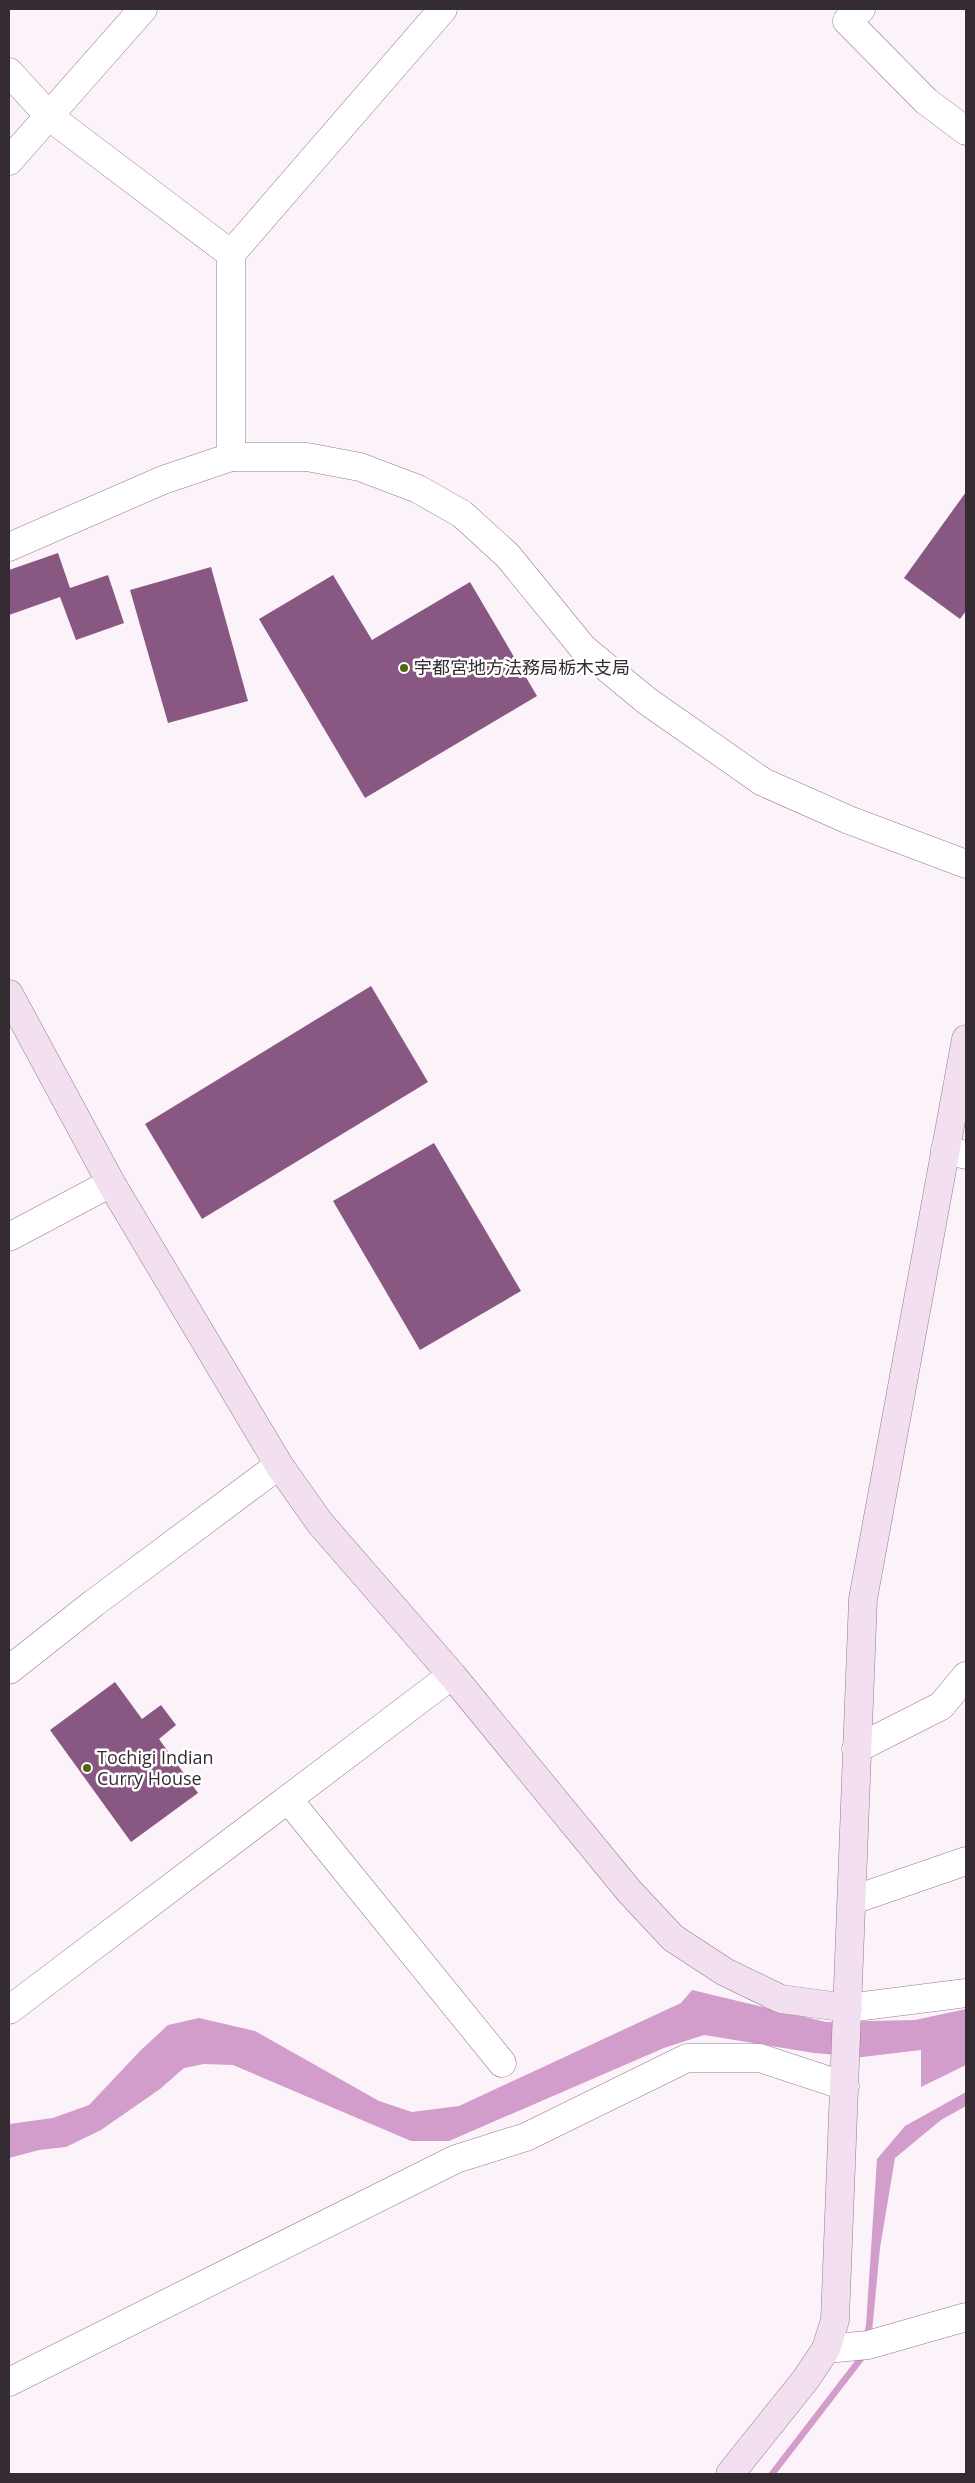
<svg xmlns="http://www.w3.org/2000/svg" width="975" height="2483" viewBox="0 0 975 2483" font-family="'Open Sans','Noto Sans JP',sans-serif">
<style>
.water{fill:#d29dca}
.building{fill:#895882}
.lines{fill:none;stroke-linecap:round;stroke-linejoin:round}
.street-casing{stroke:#927b8e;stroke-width:29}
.secondary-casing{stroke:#927b8e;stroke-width:29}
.street{stroke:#fff;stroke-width:28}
.secondary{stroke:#f2dfef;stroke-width:28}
.poi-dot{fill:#536510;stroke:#fff;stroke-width:2}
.labels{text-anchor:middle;stroke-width:5;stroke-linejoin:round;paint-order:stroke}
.poi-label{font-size:18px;fill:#342b33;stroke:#fff;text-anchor:start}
</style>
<rect width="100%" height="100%" fill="#fcf2fa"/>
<g class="water">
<polygon points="692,1990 826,2022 915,2020 966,2009 966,2065 921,2087 921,2050 862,2057 814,2053 704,2035 664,2048 449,2141 411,2141 233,2065 204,2064 184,2068 160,2089 101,2130 66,2147 39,2150 9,2158 9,2124 53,2118 89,2105 140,2051 168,2025 199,2018 255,2031 379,2101 412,2112 459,2106 681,2003"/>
<polygon points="966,2092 966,2106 941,2120 895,2158 880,2248 872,2332 864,2360 776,2474 768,2474 858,2357 866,2325 877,2159 905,2126"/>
</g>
<g class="building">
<polygon points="966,492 966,611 960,619 904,578"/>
<polygon points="58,553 70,588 108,575 124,623 76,640 60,597 9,615 9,570"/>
<polygon points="211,567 248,701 168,723 130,590"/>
<polygon points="333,575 372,640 470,582 537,696 365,798 259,619"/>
<polygon points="371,986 428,1082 202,1219 145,1124"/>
<polygon points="434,1143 521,1291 420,1350 333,1201"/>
<polygon points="115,1682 142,1719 161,1705 176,1725 159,1739 198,1793 131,1842 50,1730"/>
</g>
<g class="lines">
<g class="street-casing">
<g id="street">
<polyline points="861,9 847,21 926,101 966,131"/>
<polyline points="9,72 50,117 231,254"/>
<polyline points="9,161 143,9"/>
<polyline points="231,457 231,254 443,9"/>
<polyline points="9,547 163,480 231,457 307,457 360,467 418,489 462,514 508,556 583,648 647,701 763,782 849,820 966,864"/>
<polyline points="945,1150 966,1155"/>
<polyline points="9,1237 111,1183"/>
<polyline points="9,1670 94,1603 279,1465"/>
<polyline points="856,1749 941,1706 966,1676"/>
<polyline points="288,1799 502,2063"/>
<polyline points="853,1900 966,1861"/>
<polyline points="848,2008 966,1993"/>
<polyline points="9,2010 452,1675"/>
<polyline points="826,2349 868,2345 966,2317"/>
<polyline points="9,2382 456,2159 526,2137 687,2058 760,2058 845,2086"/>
</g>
</g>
<g class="secondary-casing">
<g id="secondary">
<polyline points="9,994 111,1183 279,1465 320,1523 452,1675 629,1891 673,1938 725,1972 781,1999 848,2008"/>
<polyline points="730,2474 806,2379 826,2349 835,2320 863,1599 966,1039"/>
</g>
</g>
<use href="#street" class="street"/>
<use href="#secondary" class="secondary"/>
</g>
<g class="poi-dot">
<circle cx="404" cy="668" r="5"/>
<circle cx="87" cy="1768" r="5"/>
</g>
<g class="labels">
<g class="poi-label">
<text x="414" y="674">宇都宮地方法務局栃木支局</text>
<text x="97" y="1764">Tochigi Indian<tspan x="97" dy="21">Curry House</tspan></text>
</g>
</g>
<rect width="975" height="2483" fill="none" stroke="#342b33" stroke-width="20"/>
</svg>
